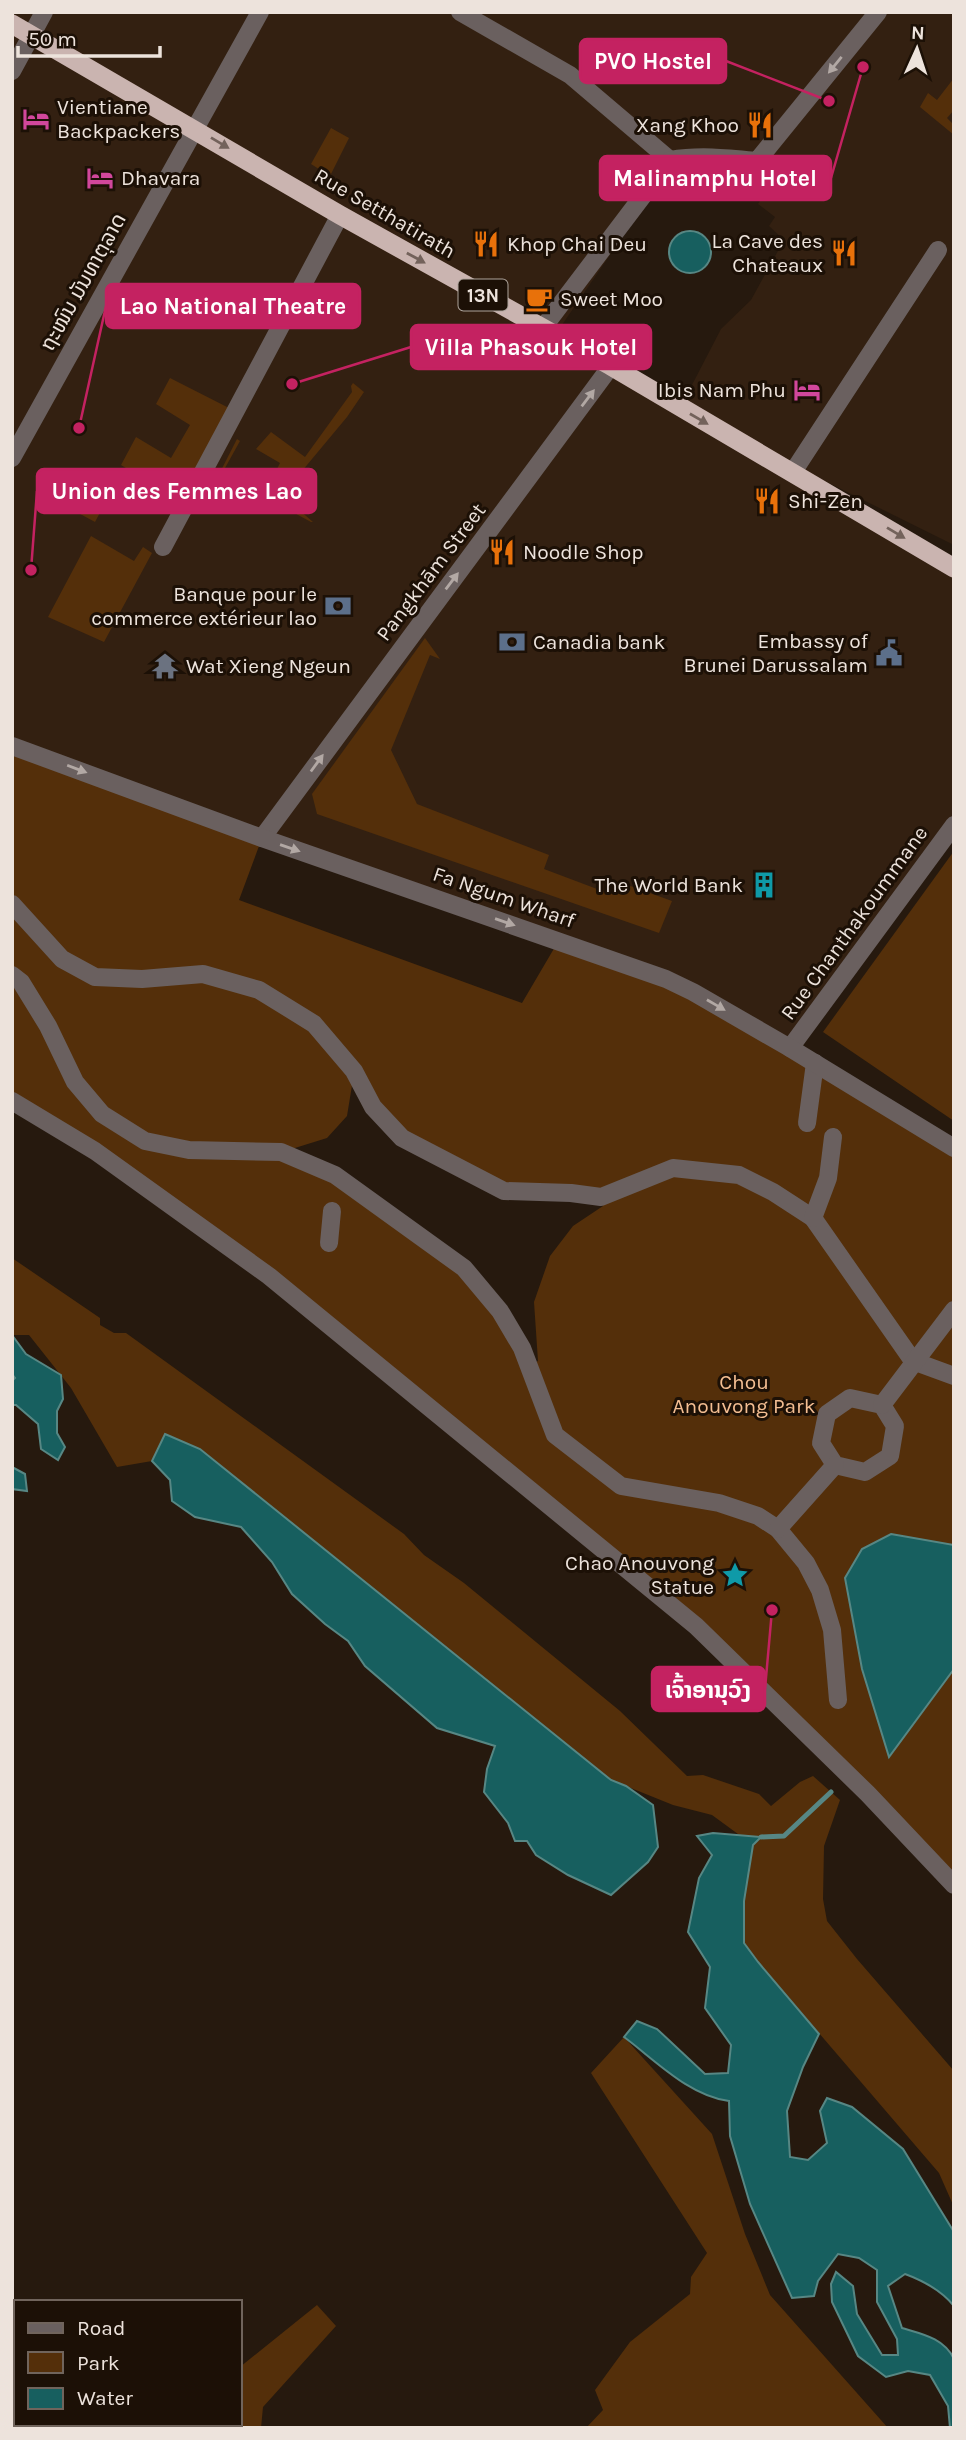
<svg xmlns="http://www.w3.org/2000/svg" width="966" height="2440" viewBox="0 0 966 2440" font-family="Karla,'Noto Sans Lao',sans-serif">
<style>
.built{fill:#332011;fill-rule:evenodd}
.green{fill:#542f0a;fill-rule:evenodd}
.water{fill:#175f5f;stroke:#578784;stroke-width:2}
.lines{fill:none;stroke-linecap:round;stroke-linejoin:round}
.stream{stroke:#578784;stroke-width:5}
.pedestrian{stroke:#6a605f;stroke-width:18}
.minor{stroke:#6a605f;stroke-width:18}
.tertiary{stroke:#6a605f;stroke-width:18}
.trunk{stroke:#cab4b0;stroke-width:19}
.oneway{fill:#b2a8a4}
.oneway2{fill:#73625b}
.labels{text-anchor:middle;stroke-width:6;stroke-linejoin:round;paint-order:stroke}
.shield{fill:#1c1006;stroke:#aea49c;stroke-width:2}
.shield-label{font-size:19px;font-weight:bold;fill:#ede3dc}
.poi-label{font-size:21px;fill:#ede3dc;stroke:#1c1006;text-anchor:start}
.street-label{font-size:21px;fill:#ede3dc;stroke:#1c1006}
.park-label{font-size:21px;fill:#f4be92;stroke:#1c1006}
.leader{fill:none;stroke:#c42261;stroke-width:2.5}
.callout-dot{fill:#c42261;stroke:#1c1006;stroke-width:2.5}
.callout{fill:#c42261;stroke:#c42261;stroke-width:2.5}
.callout-label{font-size:23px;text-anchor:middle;font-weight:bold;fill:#fff}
</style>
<rect width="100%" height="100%" fill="#26190e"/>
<path class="built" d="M 12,12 L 954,12 L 954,545 L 716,427 L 954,568 L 954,825 L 790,1048 L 693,992 L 12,746 ZM 689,162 L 736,174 L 765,193 L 758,204 L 775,217 L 769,226 L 784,240 L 751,300 L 721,329 L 680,408 L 555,335 L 663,178 L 677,165 Z"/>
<g class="green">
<polygon points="954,78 954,110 947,118 954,125 954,135 920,107 928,93 937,100"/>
<polygon points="331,128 349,138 330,176 311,164"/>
<polygon points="170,378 229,408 180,501 121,465 136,437 171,458 190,425 156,404"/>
<polygon points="353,383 364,392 347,417 282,495 313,522 311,522 237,482 226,499 210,492 237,439 240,441 225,468 266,491 280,463 256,449 271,432 305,457 352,392 351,386"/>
<polygon points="94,482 111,492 95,522 69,508 75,496 84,501"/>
<polygon points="91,536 134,561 143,547 152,553 104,642 48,617"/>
<polygon points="425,638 440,659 430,655 391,750 417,804 549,855 544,869 605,892 611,879 672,901 659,933 317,814 312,794"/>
<path d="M 12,746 L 262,838 L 239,900 L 522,1003 L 559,940 L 666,979 L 954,1148 L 954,1885 L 696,1626 L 375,1362 L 12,1101 ZM 354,1073 L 402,1138 L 504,1191 L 601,1197 L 603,1206 L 573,1226 L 550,1256 L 534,1302 L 538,1361 L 529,1366 L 464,1268 L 335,1175 L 282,1152 L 327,1138 L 347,1116 Z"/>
<polygon points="954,851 954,1121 823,1032"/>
<polygon points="12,1258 100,1318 100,1325 114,1333 126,1333 404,1534 424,1555 464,1583 620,1711 687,1776 703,1775 759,1794 771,1806 800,1782 813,1776 840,1800 824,1846 823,1899 827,1921 857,1959 954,2071 954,2207 939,2173 758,1962 744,1943 744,1902 753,1845 712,1815 673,1805 611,1780 165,1435 152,1461 117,1467 71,1388 29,1335 12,1335"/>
<polygon points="624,2037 712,2134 745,2234 770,2295 888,2428 586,2428 603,2410 595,2390 630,2342 690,2294 691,2277 707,2253 591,2073"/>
<polygon points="317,2305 336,2326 263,2407 261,2428 163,2428 167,2424 240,2424 240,2367"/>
</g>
<g class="water">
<circle cx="690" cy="252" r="21"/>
<polygon points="12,1335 26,1354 61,1375 63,1399 57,1411 57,1433 65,1447 58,1460 41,1449 38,1424 16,1405 12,1405 12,1381 15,1378 12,1374"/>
<polygon points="165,1434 200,1449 611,1780 626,1786 653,1805 658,1847 648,1862 611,1895 568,1875 536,1855 527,1841 515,1841 508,1823 484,1792 487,1769 495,1746 437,1728 365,1666 348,1641 325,1624 292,1594 272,1562 241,1527 195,1517 172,1501 170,1480 152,1461"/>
<polygon points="12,1467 25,1474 27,1491 12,1489"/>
<polygon points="891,1534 954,1545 954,1669 889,1757 862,1669 845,1578 862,1549"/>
<path d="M 713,1833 L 761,1837 L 753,1845 L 744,1901 L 744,1943 L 758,1962 L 819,2034 L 803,2067 L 787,2111 L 790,2157 L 808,2160 L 827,2143 L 820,2111 L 827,2098 L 852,2107 L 903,2149 L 954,2232 L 954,2306 C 941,2290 924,2281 905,2274 L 888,2286 L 902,2328 C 922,2334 944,2338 954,2359 L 954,2428 L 950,2428 L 948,2406 L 930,2375 L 908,2371 L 886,2377 L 858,2356 L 832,2302 L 831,2284 L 836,2272 L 853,2286 L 857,2314 L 882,2355 L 898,2355 L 897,2339 L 877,2302 L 877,2270 L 859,2258 L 838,2254 L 818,2281 L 814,2296 L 792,2298 L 750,2204 L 730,2136 L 729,2101 C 689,2096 655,2060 624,2037 L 637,2021 L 657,2029 L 705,2074 L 728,2073 L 731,2045 L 705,2008 L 710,1967 L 688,1932 L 699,1878 L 712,1855 L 697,1836 Z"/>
</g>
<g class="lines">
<polyline class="stream" points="761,1837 784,1836 831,1792"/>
<g class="pedestrian">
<polyline points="12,904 62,959 95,977 142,979 203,974 259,990 314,1024 354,1071 373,1107 402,1138 504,1191 571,1193 601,1197 673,1168 739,1175 773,1192 813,1218 913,1361 954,1376"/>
<polyline points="12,975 21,982 48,1026 75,1082 102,1114 145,1141 189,1150 281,1152 335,1175 464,1268 500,1311 522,1348 555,1435 621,1486 719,1503 758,1516 778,1529 806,1563 820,1590 832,1630 838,1700"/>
<polyline points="807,1123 815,1063"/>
<polyline points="813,1218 828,1178 833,1137"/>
<polyline points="329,1243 332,1211"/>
<polygon points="850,1398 882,1405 895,1426 890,1456 865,1472 835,1465 821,1443 827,1414"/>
<polyline points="882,1405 954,1310"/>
<polyline points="778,1529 835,1465"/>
</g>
<g class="minor">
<polyline points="460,12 570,75 670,160"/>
<polyline points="12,71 44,12"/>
<path d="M 542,329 L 670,160 C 699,155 727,158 757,161 L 878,12"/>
<polyline points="12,458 260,12"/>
<polyline points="793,472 938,250"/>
<polyline points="163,547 340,215"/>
<polyline points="262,838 611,366"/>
<polyline points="790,1048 954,825"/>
</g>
<g class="tertiary">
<polyline points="12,746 262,838 666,979 693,992 790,1048 954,1148"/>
<polyline points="12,1101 95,1151 269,1276 696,1626 868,1794 954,1885"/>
</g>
<polyline class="trunk" points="12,24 340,215 611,366 954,568"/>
</g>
<defs><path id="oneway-solid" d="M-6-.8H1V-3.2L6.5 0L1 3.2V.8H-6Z" transform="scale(1.75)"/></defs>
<g class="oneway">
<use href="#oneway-solid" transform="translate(835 65) rotate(129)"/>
<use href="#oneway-solid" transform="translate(588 398) rotate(-53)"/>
<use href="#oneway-solid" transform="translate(452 581) rotate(-53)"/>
<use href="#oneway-solid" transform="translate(317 763) rotate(-54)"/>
<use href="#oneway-solid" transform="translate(77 769) rotate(21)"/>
<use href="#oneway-solid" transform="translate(290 848) rotate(19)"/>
<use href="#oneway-solid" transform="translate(505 922) rotate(19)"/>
<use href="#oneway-solid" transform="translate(716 1005) rotate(30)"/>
</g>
<g class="oneway2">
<use href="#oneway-solid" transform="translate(220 143) rotate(31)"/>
<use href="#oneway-solid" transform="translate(416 258) rotate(29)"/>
<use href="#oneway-solid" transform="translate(699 419) rotate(30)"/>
<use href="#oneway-solid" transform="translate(896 533) rotate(31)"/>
</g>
<defs>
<g id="hotel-bare" transform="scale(2.1)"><path d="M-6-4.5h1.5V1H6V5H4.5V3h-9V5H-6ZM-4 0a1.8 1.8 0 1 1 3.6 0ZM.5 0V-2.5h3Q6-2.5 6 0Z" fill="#d1479c" stroke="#1c1006" stroke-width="2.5" paint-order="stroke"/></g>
<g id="restaurant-bare" transform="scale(2.1)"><path d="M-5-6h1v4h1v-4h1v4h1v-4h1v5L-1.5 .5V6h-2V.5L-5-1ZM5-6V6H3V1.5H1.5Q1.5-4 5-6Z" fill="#e8710a" stroke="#1c1006" stroke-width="2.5" paint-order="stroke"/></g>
<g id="cafe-bare" transform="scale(2.1)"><path d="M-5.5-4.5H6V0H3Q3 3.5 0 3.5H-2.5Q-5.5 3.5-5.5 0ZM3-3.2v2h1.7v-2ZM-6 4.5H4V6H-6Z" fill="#e8710a" stroke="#1c1006" stroke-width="2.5" paint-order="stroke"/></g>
<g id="bank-bare" transform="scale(2.1)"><path d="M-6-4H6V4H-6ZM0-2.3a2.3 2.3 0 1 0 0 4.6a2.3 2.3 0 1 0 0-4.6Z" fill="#5c6f8a" stroke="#1c1006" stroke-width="2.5" paint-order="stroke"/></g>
<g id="civic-bare" transform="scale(2.1)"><path d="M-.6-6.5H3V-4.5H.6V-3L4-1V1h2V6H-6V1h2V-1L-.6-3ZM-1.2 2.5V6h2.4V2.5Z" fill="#5c6f8a" stroke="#1c1006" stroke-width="2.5" paint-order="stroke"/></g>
<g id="temple-bare" transform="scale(2.1)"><path d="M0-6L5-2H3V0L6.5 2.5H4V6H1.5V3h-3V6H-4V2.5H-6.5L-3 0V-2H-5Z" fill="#6b7280" stroke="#1c1006" stroke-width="2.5" paint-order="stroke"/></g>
<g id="building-bare" transform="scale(2.1)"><path d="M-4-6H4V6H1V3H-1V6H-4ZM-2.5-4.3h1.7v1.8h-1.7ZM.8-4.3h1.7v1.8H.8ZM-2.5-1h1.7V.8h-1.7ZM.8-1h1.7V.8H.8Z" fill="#0f9aa8" stroke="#1c1006" stroke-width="2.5" paint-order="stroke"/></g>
<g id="sight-bare" transform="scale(2.1)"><path d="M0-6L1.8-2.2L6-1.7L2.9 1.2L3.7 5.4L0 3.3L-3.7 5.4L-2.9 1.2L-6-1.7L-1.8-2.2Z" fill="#0f9aa8" stroke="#1c1006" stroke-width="2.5" paint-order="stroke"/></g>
</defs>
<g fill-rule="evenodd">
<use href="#hotel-bare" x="36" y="119"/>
<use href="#restaurant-bare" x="760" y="125"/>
<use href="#hotel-bare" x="100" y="178"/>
<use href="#restaurant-bare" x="486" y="244"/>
<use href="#restaurant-bare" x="844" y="253"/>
<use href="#cafe-bare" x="539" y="299"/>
<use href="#hotel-bare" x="807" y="390"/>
<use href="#restaurant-bare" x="767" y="501"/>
<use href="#restaurant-bare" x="502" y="552"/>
<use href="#bank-bare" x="338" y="606"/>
<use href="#bank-bare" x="512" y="642"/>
<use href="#civic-bare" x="889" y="653"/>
<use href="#temple-bare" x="165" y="666"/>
<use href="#building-bare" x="764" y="885"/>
<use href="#sight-bare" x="735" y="1575"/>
</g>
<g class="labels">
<rect class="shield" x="458.5" y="279.5" width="49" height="31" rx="5"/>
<g class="shield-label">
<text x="483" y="302">13N</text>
</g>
<g class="poi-label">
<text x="57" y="114">Vientiane<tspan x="57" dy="24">Backpackers</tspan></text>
<text x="739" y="132" text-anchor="end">Xang Khoo</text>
<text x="121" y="185">Dhavara</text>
<text x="823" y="248" text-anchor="end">La Cave des<tspan x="823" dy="24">Chateaux</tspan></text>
<text x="507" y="251">Khop Chai Deu</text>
<text x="560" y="306">Sweet Moo</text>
<text x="786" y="397" text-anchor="end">Ibis Nam Phu</text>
<text x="788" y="508">Shi-Zen</text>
<text x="523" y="559">Noodle Shop</text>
<text x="317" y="601" text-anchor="end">Banque pour le<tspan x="317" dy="24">commerce extérieur lao</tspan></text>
<text x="868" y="648" text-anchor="end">Embassy of<tspan x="868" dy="24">Brunei Darussalam</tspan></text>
<text x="533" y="649">Canadia bank</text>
<text x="186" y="673">Wat Xieng Ngeun</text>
<text x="743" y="892" text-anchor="end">The World Bank</text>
<text x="714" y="1570" text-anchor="end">Chao Anouvong<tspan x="714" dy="24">Statue</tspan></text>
</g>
<g class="street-label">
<text transform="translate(385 213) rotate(30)" y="7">Rue Setthatirath</text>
<text transform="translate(83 282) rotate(-61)" y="7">ຖະໜົນ ມັນທາຕຸລາດ</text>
<text transform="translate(431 572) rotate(-53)" y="7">Pangkhām Street</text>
<text transform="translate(504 897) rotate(19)" y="7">Fa Ngum Wharf</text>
<text transform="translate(854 923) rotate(-54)" y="7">Rue Chanthakoummane</text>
</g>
<g class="park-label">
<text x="744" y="1389">Chou<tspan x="744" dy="24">Anouvong Park</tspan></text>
</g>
</g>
<path class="leader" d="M829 101L726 61M863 67L831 178M79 428L106 306M292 384L411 347M31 570L37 491M772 1610L765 1689"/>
<g class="callout-dot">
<circle cx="829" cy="101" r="7"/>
<circle cx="863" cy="67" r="7"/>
<circle cx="79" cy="428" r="7"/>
<circle cx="292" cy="384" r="7"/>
<circle cx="31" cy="570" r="7"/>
<circle cx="772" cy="1610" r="7"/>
</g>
<g class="callout">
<rect x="580" y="39" width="146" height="44" rx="7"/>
<rect x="600" y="156" width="231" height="44" rx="7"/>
<rect x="106" y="284" width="254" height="44" rx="7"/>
<rect x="411" y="325" width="240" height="44" rx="7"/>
<rect x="37" y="469" width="279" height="44" rx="7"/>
<rect x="652" y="1667" width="113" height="44" rx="7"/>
</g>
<g class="callout-label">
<text x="653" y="69">PVO Hostel</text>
<text x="715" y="186">Malinamphu Hotel</text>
<text x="233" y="314">Lao National Theatre</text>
<text x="531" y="355">Villa Phasouk Hotel</text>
<text x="177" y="499">Union des Femmes Lao</text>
<text x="708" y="1698">ເຈົ້າອານຸວົງ</text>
</g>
<rect width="966" height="2440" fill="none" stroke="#ede3dc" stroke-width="28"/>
<rect x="14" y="2300" width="228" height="126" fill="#1c1006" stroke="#70645c" stroke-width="2"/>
<rect x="28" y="2323" width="35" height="10" fill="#6a605f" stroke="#70645c" stroke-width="2"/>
<text x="77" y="2335" font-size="21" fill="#ede3dc">Road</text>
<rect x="28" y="2352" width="35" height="21" fill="#542f0a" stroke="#70645c" stroke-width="2"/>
<text x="77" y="2370" font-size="21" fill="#ede3dc">Park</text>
<rect x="28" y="2388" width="35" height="21" fill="#175f5f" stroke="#70645c" stroke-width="2"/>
<text x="77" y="2405" font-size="21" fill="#ede3dc">Water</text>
<g transform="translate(917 49) rotate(3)" stroke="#1c1006" stroke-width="5" paint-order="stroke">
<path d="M0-5L12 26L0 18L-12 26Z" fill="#ede3dc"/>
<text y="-10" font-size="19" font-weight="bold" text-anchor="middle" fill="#ede3dc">N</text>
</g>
<path d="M18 46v10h142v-10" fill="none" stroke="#ede3dc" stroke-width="3.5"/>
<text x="28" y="46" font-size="21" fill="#ede3dc" stroke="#1c1006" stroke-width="5" paint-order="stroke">50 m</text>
</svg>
